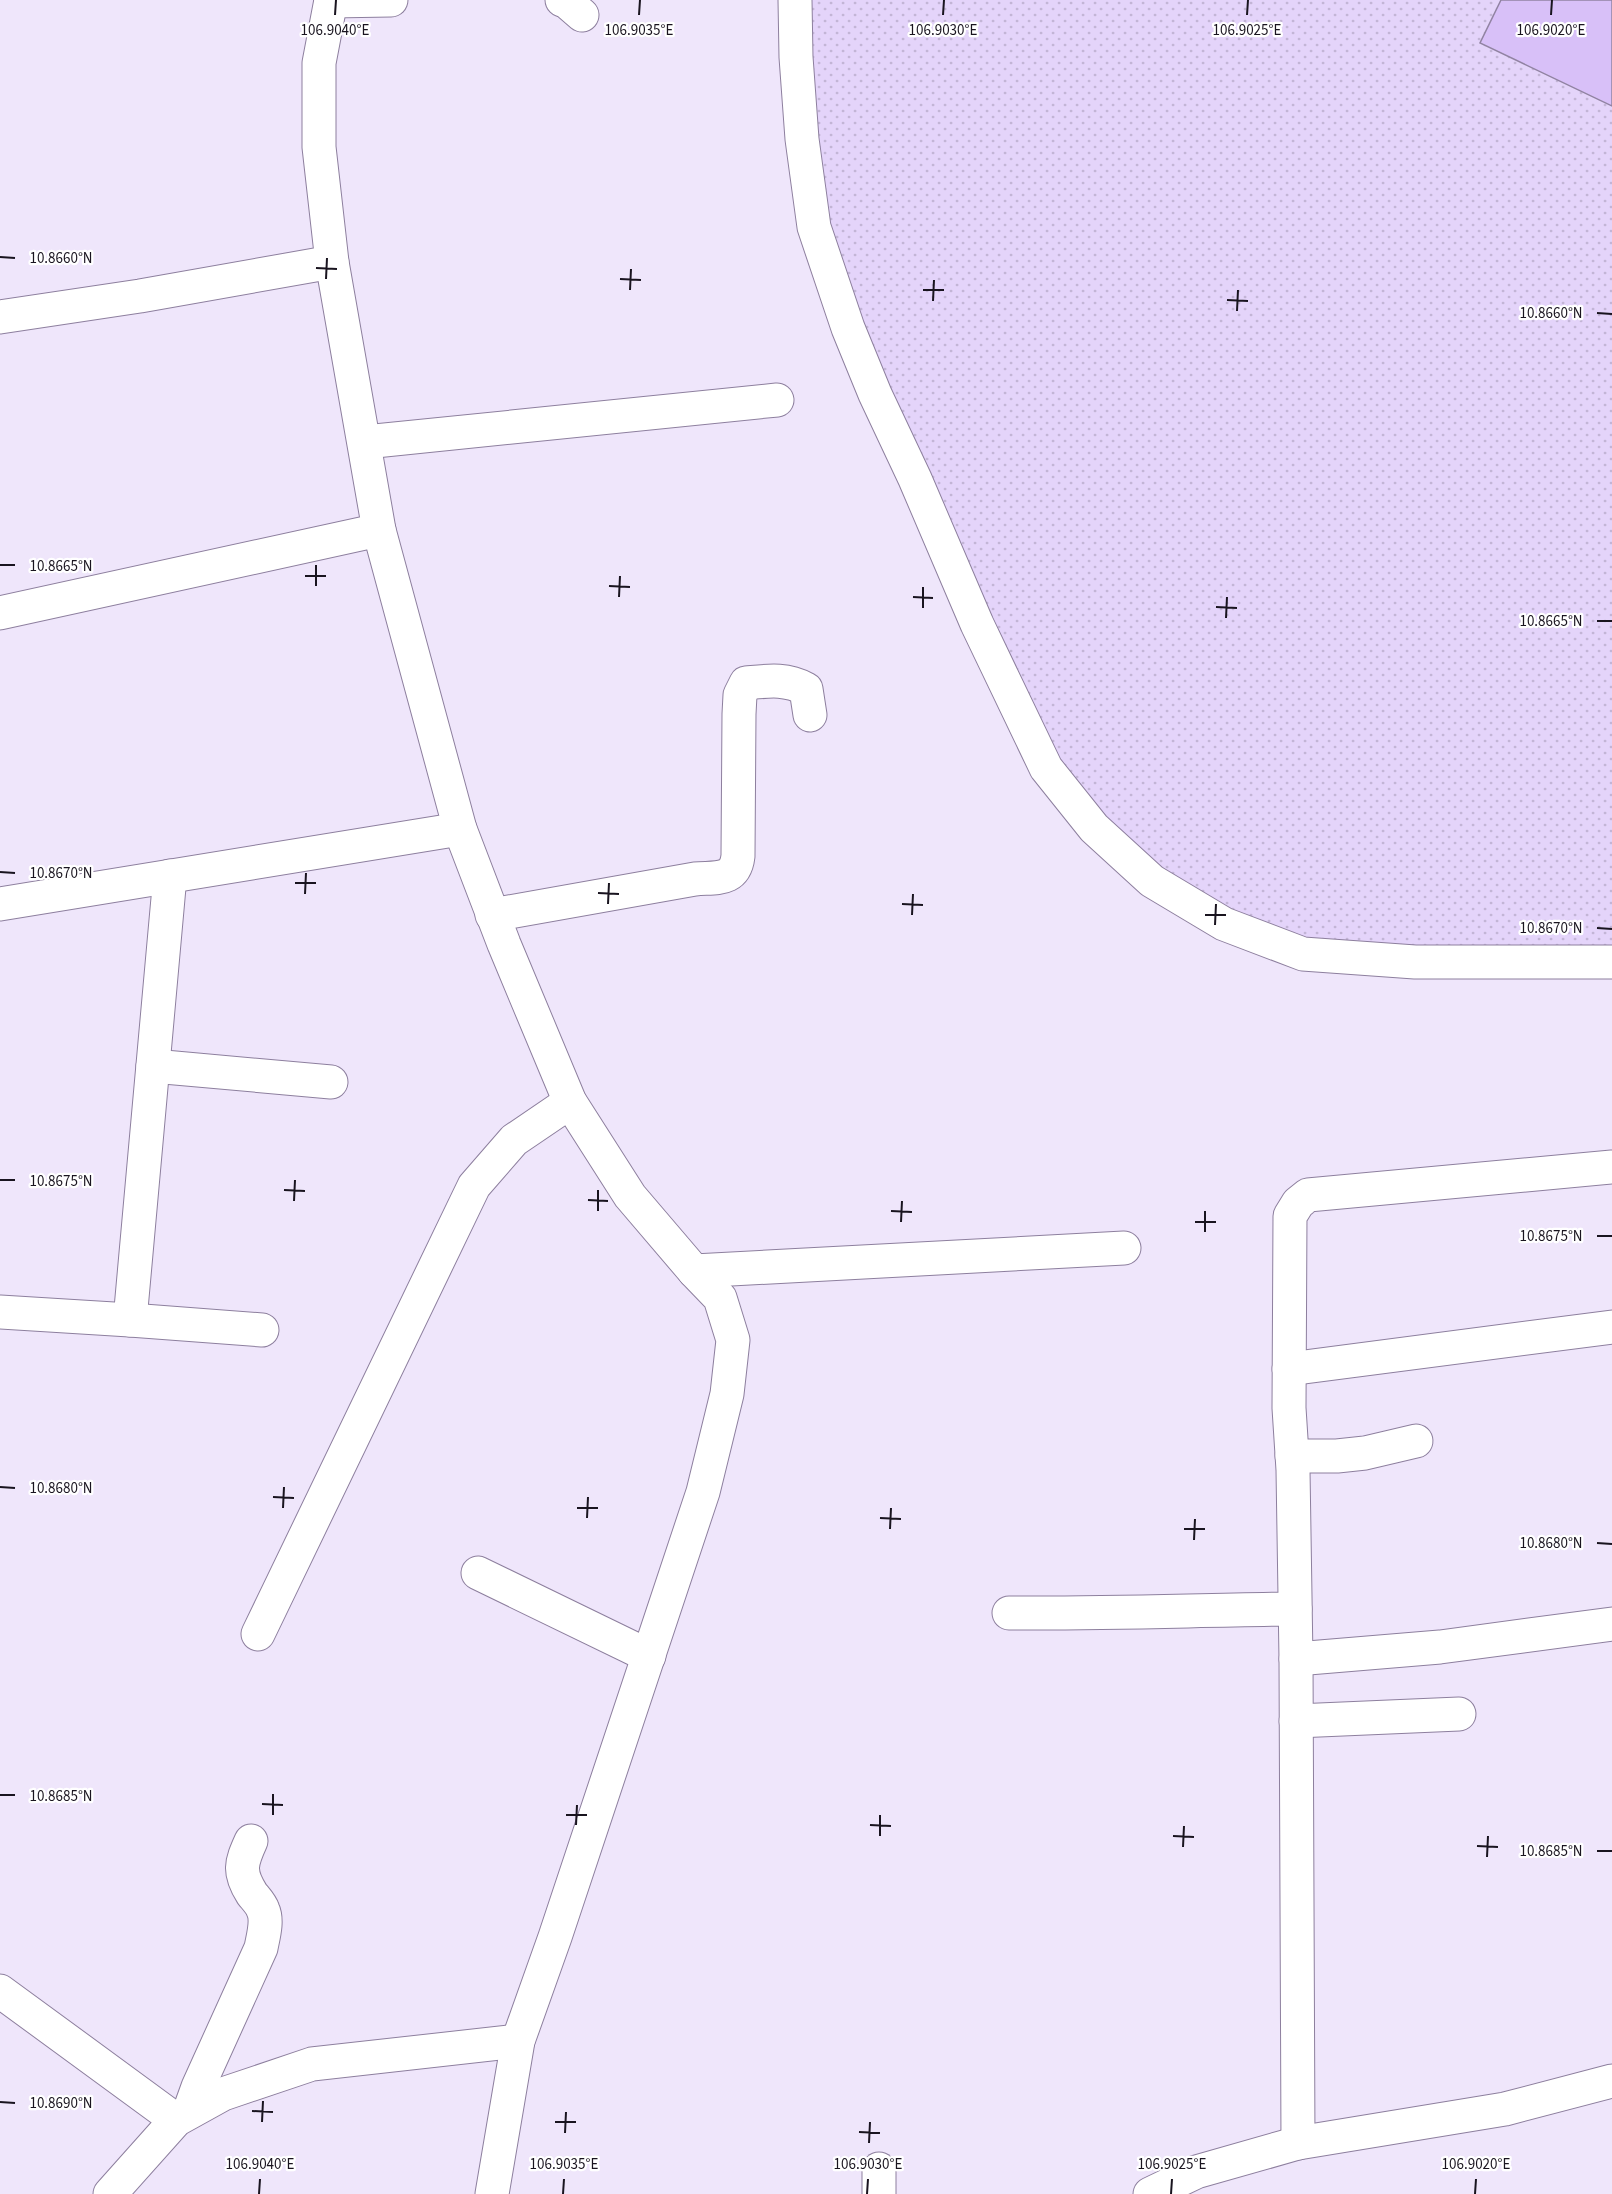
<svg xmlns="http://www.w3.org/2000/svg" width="1612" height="2194" viewBox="0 0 1612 2194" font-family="'Source Sans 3',sans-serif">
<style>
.grass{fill:url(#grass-dots)}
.building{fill:#d8c0f8;stroke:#9183a2;stroke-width:1.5}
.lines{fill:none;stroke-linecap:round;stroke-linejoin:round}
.street-casing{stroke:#8d7f9e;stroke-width:35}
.street{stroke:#fff;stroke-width:33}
.ticks{fill:none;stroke:#19141f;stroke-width:2}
.ticks-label{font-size:15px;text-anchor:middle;fill:#19141f;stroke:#fff;stroke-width:4.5;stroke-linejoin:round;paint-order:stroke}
</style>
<defs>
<pattern id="grass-dots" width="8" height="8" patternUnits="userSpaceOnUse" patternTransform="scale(1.5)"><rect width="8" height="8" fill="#e4d4fa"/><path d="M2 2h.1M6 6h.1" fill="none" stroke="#c3b5d6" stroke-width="1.8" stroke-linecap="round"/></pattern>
</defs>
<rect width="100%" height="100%" fill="#efe6fb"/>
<polygon class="grass" points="808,0 1612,0 1612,948 1418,948 1304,940 1229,913 1158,869 1106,821 1059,762 1021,686 857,314 828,225 810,97"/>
<polygon class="building" points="1501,0 1612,0 1612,106 1480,43"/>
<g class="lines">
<g class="street-casing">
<g id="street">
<polyline points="331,0 319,63 319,147 332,262 379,530 460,829 504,944 570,1102 630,1196 694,1271 720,1298 733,1340 727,1394 703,1492 555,1937 518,2041 492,2194"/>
<polyline points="562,0 567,2 582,15"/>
<polyline points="795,0 796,57 802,139 814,227 848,328 875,394 915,479 977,624 1046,768 1094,828 1152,881 1224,924 1303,954 1415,962 1612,962"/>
<polyline points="331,1 391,0"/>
<polyline points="0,317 140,296 332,262"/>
<polyline points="365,442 777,400"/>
<polyline points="0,613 379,530"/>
<polyline points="0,904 460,829"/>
<path d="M 492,915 L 695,879 C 716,877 735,882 738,856 L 739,714 L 740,695 L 746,683 C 768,681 785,678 806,689 L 810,715"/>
<polyline points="153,1066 331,1082"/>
<polyline points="694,1271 1124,1248"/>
<polyline points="0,1312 130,1320 170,876"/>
<polyline points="130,1320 262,1330"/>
<polyline points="1289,1369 1612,1327"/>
<polyline points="1292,1456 1337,1456 1365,1453 1416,1441"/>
<polyline points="478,1573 649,1656"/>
<path d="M 1009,1613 C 1104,1614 1200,1610 1295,1609"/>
<polyline points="258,1634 474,1186 514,1140 570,1102"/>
<polyline points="1296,1659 1440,1647 1612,1624"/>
<polyline points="1296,1721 1459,1714"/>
<polyline points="0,1991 176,2120"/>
<path d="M 189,2112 L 198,2087 L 261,1948 C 263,1937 268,1921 263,1910 C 261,1904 256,1899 252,1894 C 238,1872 241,1863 251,1841"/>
<polyline points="1298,2143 1296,1659 1293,1470 1289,1408 1290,1216 1298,1203 1308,1195 1612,1167"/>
<polyline points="110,2194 176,2120 223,2094 312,2064 518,2041"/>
<polyline points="879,2194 879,2169"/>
<polyline points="1150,2194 1196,2172 1298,2143 1505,2109 1612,2081"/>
</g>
</g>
<use href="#street" class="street"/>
</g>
<path class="ticks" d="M 335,15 L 336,0M 639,15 L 640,0M 943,15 L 944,0M 1247,15 L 1248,0M 1551,15 L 1552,0M 0,257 L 15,258M 316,268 L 337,269M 326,279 L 327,258M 620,279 L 641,280M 630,290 L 631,269M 923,290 L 944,290M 1227,300 L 1248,301M 933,301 L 934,280M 1237,311 L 1238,290M 1597,313 L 1612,314M 0,565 L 15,565M 305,576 L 326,576M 316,586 L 316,565M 609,586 L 630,587M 619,597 L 620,576M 913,597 L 933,598M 1216,607 L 1237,608M 923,608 L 923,587M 1226,618 L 1227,597M 1597,621 L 1612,621M 0,872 L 15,873M 295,883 L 316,883M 598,893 L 619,894M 305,894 L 306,873M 608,904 L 609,883M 902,904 L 923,905M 912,915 L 913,894M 1205,915 L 1226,915M 1215,925 L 1216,904M 1597,928 L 1612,929M 0,1180 L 15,1180M 284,1190 L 305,1191M 588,1200 L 608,1201M 294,1201 L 295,1180M 598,1211 L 598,1190M 891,1211 L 912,1212M 901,1222 L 902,1201M 1195,1222 L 1216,1222M 1205,1232 L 1205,1211M 1597,1236 L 1612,1236M 0,1487 L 15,1488M 273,1497 L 294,1498M 283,1508 L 284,1487M 577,1508 L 598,1508M 587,1518 L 588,1497M 880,1518 L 901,1519M 890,1529 L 891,1508M 1184,1529 L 1205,1529M 1194,1540 L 1195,1519M 1597,1543 L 1612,1544M 0,1795 L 15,1795M 262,1804 L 283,1805M 273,1815 L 273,1794M 566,1815 L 587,1815M 576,1825 L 577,1805M 870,1825 L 891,1826M 880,1836 L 880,1815M 1173,1836 L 1194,1837M 1477,1846 L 1498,1847M 1183,1847 L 1184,1826M 1597,1851 L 1612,1851M 1487,1857 L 1488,1836M 0,2102 L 15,2103M 252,2111 L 273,2112M 262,2122 L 263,2101M 555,2122 L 576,2122M 859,2132 L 880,2133M 565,2133 L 566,2112M 869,2143 L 870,2122M 259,2194 L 260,2179M 563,2194 L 564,2179M 867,2194 L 868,2179M 1171,2194 L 1172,2179M 1475,2194 L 1476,2179"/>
<g class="ticks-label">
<text x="335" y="35">106.9040°E</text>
<text x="639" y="35">106.9035°E</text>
<text x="943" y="35">106.9030°E</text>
<text x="1247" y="35">106.9025°E</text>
<text x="1551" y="35">106.9020°E</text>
<text x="61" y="263">10.8660°N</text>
<text x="1551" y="318">10.8660°N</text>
<text x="61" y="571">10.8665°N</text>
<text x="1551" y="626">10.8665°N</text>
<text x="61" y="878">10.8670°N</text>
<text x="1551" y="933">10.8670°N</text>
<text x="61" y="1186">10.8675°N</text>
<text x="1551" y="1241">10.8675°N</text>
<text x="61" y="1493">10.8680°N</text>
<text x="1551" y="1548">10.8680°N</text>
<text x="61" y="1801">10.8685°N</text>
<text x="1551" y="1856">10.8685°N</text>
<text x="61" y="2108">10.8690°N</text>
<text x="260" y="2169">106.9040°E</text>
<text x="564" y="2169">106.9035°E</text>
<text x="868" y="2169">106.9030°E</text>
<text x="1172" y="2169">106.9025°E</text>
<text x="1476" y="2169">106.9020°E</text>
</g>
</svg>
